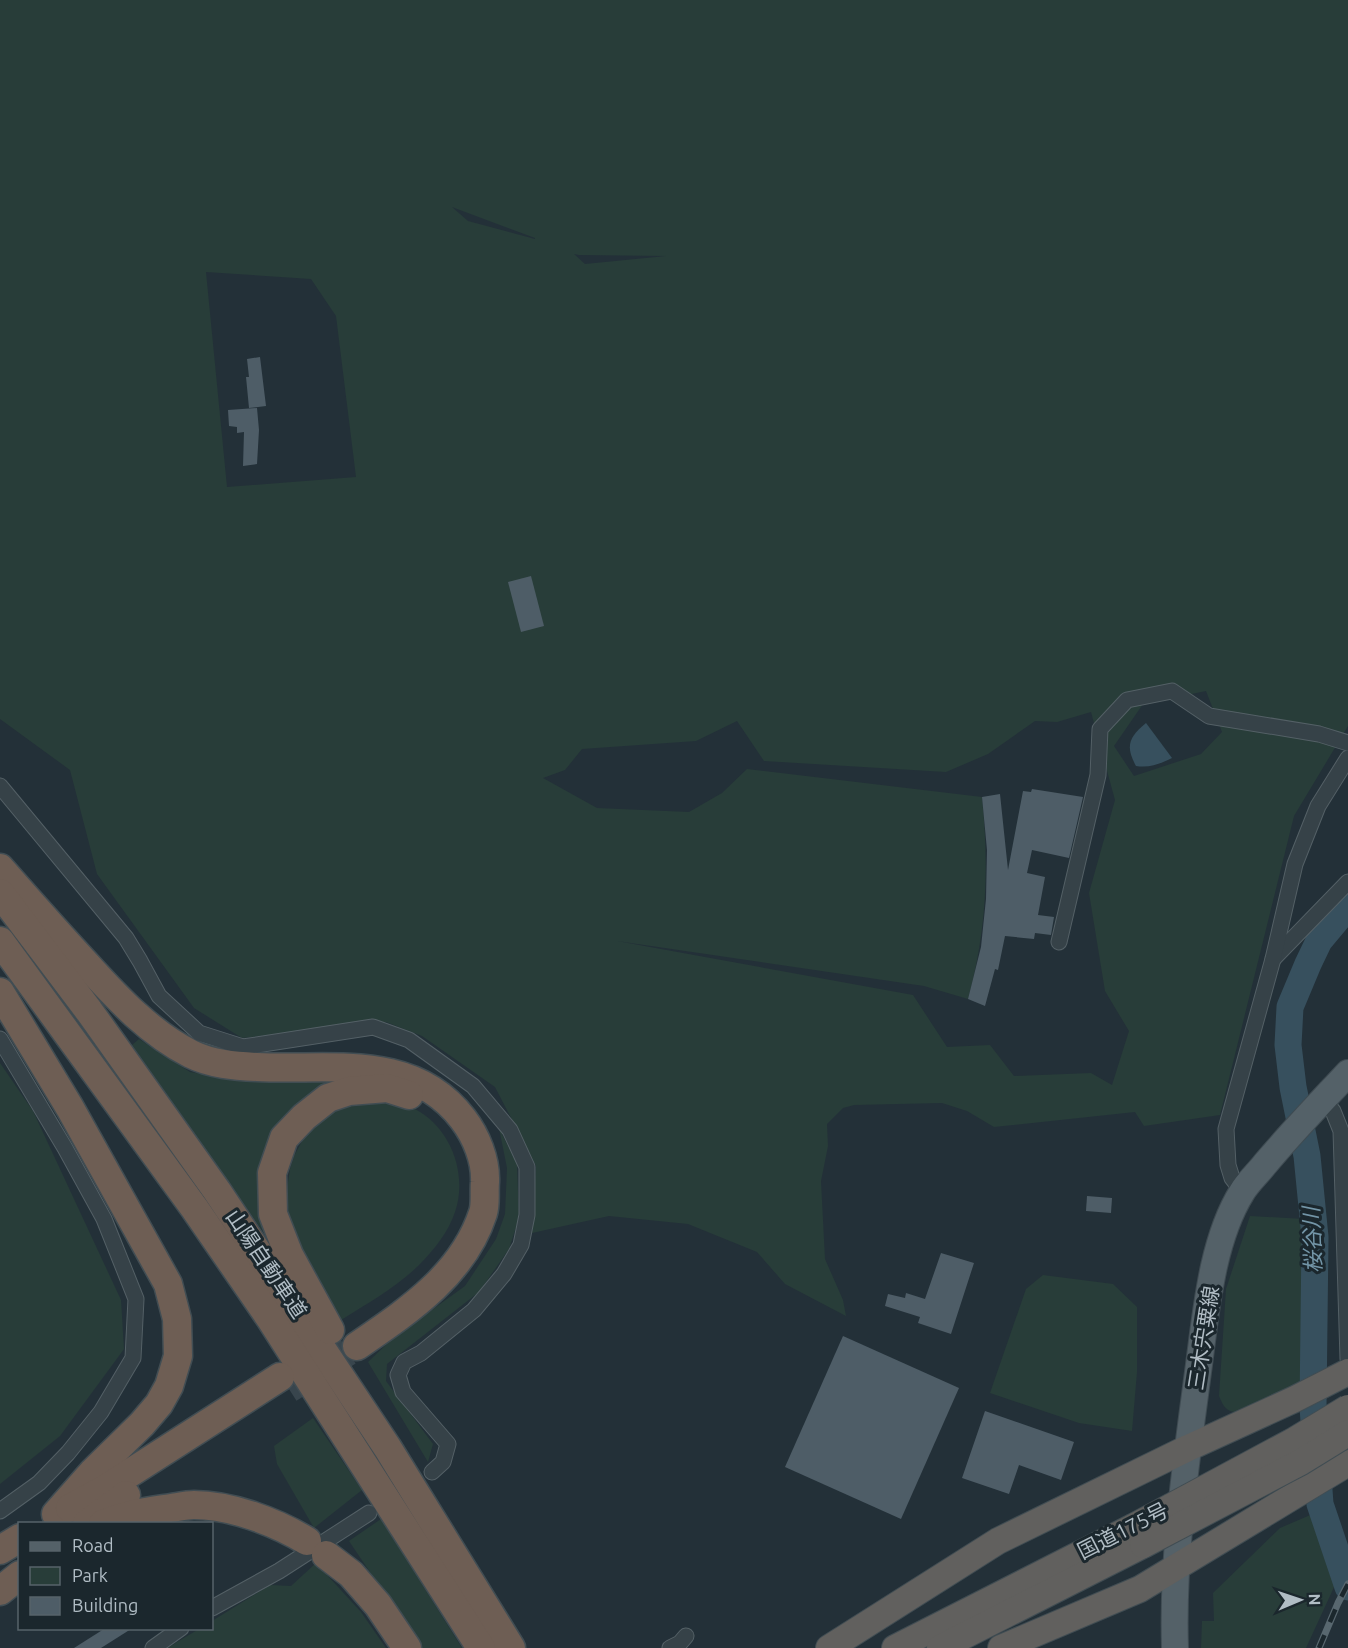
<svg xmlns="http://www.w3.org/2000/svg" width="1348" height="1648" viewBox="0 0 1348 1648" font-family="Ubuntu,'Noto Sans JP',sans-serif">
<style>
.green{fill:#283d39;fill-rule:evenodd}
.water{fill:#37505e}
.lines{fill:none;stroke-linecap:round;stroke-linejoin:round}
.river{stroke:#37505e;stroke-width:27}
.building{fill:#4e5d67}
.motorway-tunnel{stroke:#38454d;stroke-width:28;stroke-dasharray:28 14;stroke-linecap:butt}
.minor-casing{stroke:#546066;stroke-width:17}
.primary-casing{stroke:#3f4b52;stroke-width:28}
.trunk-casing{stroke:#414d53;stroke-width:28}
.motorway-casing{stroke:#414d53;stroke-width:31}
.minor{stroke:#364248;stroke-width:15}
.primary{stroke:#546168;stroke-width:26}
.trunk{stroke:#61605e;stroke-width:26}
.motorway{stroke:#6e5e54;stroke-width:28}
.rail-casing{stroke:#58676f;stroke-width:7}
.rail{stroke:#1b272d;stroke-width:4.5;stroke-dasharray:14;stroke-linecap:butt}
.trunk-bridge-casing{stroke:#414d53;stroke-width:28;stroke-linecap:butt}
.trunk-bridge{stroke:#61605e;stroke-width:26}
.labels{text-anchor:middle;stroke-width:6;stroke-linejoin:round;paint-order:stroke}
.street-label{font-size:21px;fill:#b1bdc5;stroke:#1b272d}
.water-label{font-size:22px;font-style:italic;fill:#7395a7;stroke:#1b272d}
</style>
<rect width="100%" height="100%" fill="#233038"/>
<g class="green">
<path d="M 0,0 L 1348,0 L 1348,726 L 1294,816 L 1220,1115 L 1144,1126 L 1135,1112 L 994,1127 L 967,1111 L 942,1103 L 854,1105 L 843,1108 L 827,1124 L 828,1146 L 821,1181 L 825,1259 L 843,1300 L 846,1316 L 785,1284 L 757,1252 L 688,1224 L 609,1216 L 532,1233 L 536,1166 L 495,1087 L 422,1036 L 386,1022 L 242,1038 L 194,1008 L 97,874 L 70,770 L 0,719 ZM 452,207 L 535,238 L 535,239 L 468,221 ZM 574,254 L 579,255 L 666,256 L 585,264 ZM 206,272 L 311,279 L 336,316 L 356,477 L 227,487 ZM 1206,691 L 1222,732 L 1201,754 L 1134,776 L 1114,746 L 1143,704 ZM 1091,712 L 1115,800 L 1089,893 L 1105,991 L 1129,1031 L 1112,1085 L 1091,1073 L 1014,1076 L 990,1045 L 947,1047 L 913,995 L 617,941 L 924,986 L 968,999 C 987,930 989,868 982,797 L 747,769 L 722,793 L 689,812 L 597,808 L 543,778 L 565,770 L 582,749 L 696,741 L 737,721 L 764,761 L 946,772 L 988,754 L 1035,721 L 1057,722 Z"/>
<polygon points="139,1039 190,1072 245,1081 362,1075 293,1112 278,1253 132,1045"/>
<polygon points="0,1063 33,1111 121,1300 124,1349 60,1436 0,1484"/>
<path d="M 375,1099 C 388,1102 403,1104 415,1109 C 451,1128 468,1174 455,1212 C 449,1231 434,1250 419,1265 C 397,1287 368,1303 341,1320 L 310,1268 L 290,1222 L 286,1195 L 290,1169 L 294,1156 L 307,1132 L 337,1107 Z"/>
<polygon points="499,1128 517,1164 519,1218 509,1249 479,1292 387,1364 386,1381 433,1444 428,1462 368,1362 393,1338 465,1286 496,1239 505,1214 507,1168"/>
<path d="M 1250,1216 L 1304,1219 L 1308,1287 L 1304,1383 C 1290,1390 1247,1415 1234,1412 C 1225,1411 1222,1403 1219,1396 L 1226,1289 Z"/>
<polygon points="1043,1275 1113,1284 1137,1307 1137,1372 1132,1431 1079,1423 990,1393 1026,1289"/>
<polygon points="313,1418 362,1490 314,1528 277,1464 274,1446"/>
<polygon points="1315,1513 1335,1585 1306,1648 1201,1648 1202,1621 1214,1621 1213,1593 1280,1528"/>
<polygon points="381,1519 462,1648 421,1648 349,1541"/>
<polygon points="316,1563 361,1612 386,1648 167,1648 199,1629 212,1628 212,1621 270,1585 291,1586"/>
</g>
<path class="water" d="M 1146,723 L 1172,758 C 1160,764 1150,768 1136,766 C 1125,746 1129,737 1146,723 Z"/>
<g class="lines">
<polyline class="river" points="1348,906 1319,941 1308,964 1290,1007 1288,1045 1293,1087 1307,1156 1315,1237 1313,1407 1320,1504 1348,1587"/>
</g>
<g class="building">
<polygon points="260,357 266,406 249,408 246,377 249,377 247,359"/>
<polygon points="257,408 259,430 257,464 243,466 244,432 237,433 237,427 229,426 228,410"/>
<polygon points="531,576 544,626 521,632 508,582"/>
<polygon points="1032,789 1083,797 1069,858 1032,850 1027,873 1045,877 1038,915 1054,917 1051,935 1035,933 1034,939 1005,936 998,970 995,969 985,1006 968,999 981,947 986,899 987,850 982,797 1000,794 1008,870 1023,791 1031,792"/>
<polygon points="1087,1196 1112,1198 1111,1213 1086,1211"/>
<polygon points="941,1253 974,1263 951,1334 918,1323 920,1317 885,1306 888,1294 905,1298 906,1293 925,1299"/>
<polygon points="843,1336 959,1388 901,1519 785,1467"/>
<polygon points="985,1411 1074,1442 1061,1480 1019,1465 1009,1494 962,1478"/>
<polygon points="104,1629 131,1629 101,1648 74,1648"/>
</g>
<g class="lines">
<polyline class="motorway-tunnel" points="289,1389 357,1346"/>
<g class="minor-casing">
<g id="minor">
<polyline points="0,786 126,938 140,961 159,996 199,1033 243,1047 373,1027 409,1040 473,1086 510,1130 527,1167 527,1215 521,1245 504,1274 474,1310 421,1353 404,1362 398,1375 403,1392 448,1444 443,1462 432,1472"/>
<polyline points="1059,942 1098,775 1100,729 1127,700 1172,691 1209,716 1319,734 1348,743"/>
<polyline points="1273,959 1348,882"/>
<polyline points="0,1039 65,1148 104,1219 136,1299 133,1358 101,1412 68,1453 39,1483 0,1511"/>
<polyline points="1323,1099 1333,1111 1341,1131 1348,1359"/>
<polyline points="1242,1191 1232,1178 1228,1165 1226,1129 1273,959 1295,864 1318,806 1348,758"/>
<polyline points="212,1608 279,1571 369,1513"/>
<polyline points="153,1648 181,1628"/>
<polyline points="670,1648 680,1643 686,1636"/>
</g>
</g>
<g class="primary-casing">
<path id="primary" d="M 1175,1648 C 1172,1556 1186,1463 1198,1372 C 1206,1314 1211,1242 1242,1192 C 1248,1182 1258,1173 1265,1164 C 1292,1132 1320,1103 1348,1073"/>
</g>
<g class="trunk-casing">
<g id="trunk">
<polyline points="829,1648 998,1541 1188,1448 1295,1399 1348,1372"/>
<polyline points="895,1648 1133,1527"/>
<polyline points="940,1648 1143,1545"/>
<polyline points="1001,1648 1140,1589 1348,1463"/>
</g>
</g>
<g class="motorway-casing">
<g id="motorway">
<path d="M 0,868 C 29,901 58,934 88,966 C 118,999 150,1033 191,1054 C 211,1064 235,1066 257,1067 C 330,1071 412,1052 463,1119 C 476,1136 486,1160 485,1182 C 484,1192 486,1204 483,1213 C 463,1275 408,1311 357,1346"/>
<polyline points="0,893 89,1011 217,1191 387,1447 511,1648"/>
<polyline points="0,941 195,1209 270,1318 481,1648"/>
<polyline points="0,992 70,1108 168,1284 177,1319 178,1356 169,1386 159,1404 142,1424 93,1472 56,1514"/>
<polyline points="330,1330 289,1255 273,1214 272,1173 284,1138 304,1117 328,1098 349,1091 387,1088 409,1095"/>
<polyline points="70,1508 105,1489 280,1377"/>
<polyline points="87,1524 126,1495"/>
<path d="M 103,1524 C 127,1514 145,1512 171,1508 C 178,1507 186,1505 194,1505 C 231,1505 276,1522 307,1541"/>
<polyline points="0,1550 20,1538"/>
<polyline points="326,1555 351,1574 378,1605 407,1648"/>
<polyline points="0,1591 20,1575"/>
</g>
</g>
<use href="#minor" class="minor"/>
<use href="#primary" class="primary"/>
<use href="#trunk" class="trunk"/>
<use href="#motorway" class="motorway"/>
<g class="rail-casing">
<polyline id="rail" points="1319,1648 1338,1603 1348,1584"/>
</g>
<use href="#rail" class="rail"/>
<g class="trunk-bridge-casing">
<g id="trunk-bridge">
<polyline points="1133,1527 1295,1440 1348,1408"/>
<polyline points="1143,1545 1301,1462 1348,1433"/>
</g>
</g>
<use href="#trunk-bridge" class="trunk-bridge"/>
</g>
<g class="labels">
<g class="street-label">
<text transform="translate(266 1264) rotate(56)" y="7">山陽自動車道</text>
<text transform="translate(1204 1338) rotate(-81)" y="7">三木宍粟線</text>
<text transform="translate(1123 1531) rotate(-27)" y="7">国道175号</text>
</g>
<g class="water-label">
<text transform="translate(1312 1240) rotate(-92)" y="8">桜谷川</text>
</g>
</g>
<rect x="18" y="1522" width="195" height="108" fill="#1b272d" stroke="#57636a" stroke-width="1.5"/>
<rect x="30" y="1542" width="30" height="9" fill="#546168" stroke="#57636a" stroke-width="1.5"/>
<text x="72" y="1552" font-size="18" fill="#b1bdc5">Road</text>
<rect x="30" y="1567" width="30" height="18" fill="#283d39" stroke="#57636a" stroke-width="1.5"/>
<text x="72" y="1582" font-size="18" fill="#b1bdc5">Park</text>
<rect x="30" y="1597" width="30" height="18" fill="#4e5d67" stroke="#57636a" stroke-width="1.5"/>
<text x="72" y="1612" font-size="18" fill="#b1bdc5">Building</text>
<g transform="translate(1300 1600) rotate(88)" stroke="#1b272d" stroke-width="4.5" paint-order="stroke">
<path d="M0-4.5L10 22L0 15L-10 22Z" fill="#b1bdc5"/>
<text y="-9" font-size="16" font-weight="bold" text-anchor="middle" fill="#b1bdc5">N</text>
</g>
</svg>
